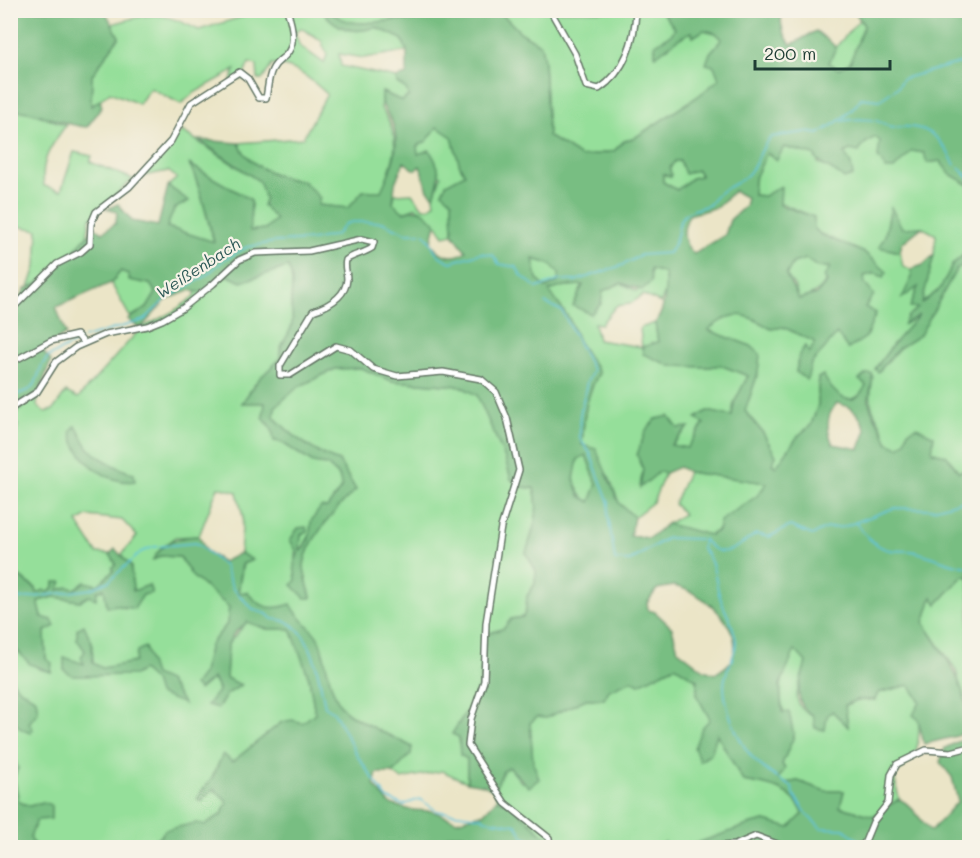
<svg xmlns="http://www.w3.org/2000/svg" width="980" height="858" viewBox="0 0 980 858" font-family="Mali,sans-serif">
<style>
.green{fill:#95df9a;stroke:#5a8e67;stroke-width:1.5;fill-rule:evenodd}
.forest{fill:#78be82;stroke:#4c7e5b;stroke-width:1.5;fill-rule:evenodd}
.lines{fill:none;stroke-linecap:round;stroke-linejoin:round}
.stream{stroke:#60c5de;stroke-width:1.5}
.minor-casing{stroke:#667867;stroke-width:8}
.minor{stroke:#fff;stroke-width:5}
.labels{text-anchor:middle;stroke-width:4.5;stroke-linejoin:round;paint-order:stroke}
.water-label{font-size:16px;font-style:italic;fill:#2c5856;stroke:#f7f3e8}
</style>
<rect width="100%" height="100%" fill="#f7f3e8"/>
<filter id="ink" filterUnits="userSpaceOnUse"><feTurbulence type="fractalNoise" baseFrequency=".0167" numOctaves="2"/><feDisplacementMap in="SourceGraphic" scale="12" xChannelSelector="R" yChannelSelector="G"/><feConvolveMatrix kernelMatrix="1 2 1 2 8 2 1 2 1" color-interpolation-filters="sRGB"/></filter>
<filter id="wash" filterUnits="userSpaceOnUse"><feTurbulence type="fractalNoise" baseFrequency=".008" numOctaves="4" result="noise"/><feDisplacementMap in="SourceGraphic" scale="24" xChannelSelector="R" yChannelSelector="G"/><feGaussianBlur stdDeviation="1.35" result="paint"/><feColorMatrix in="noise" values="0 0 0 0 0 0 0 0 0 0 0 0 0 0 0 0 0 1.4 0 .05"/><feComposite in="paint" operator="in"/></filter>
<g filter="url(#wash)">
<rect width="100%" height="100%" fill="#ebe5c7"/>
<g class="green">
<path d="M 243,11 L 322,11 C 338,29 352,35 375,27 L 402,39 L 407,51 L 364,58 L 339,54 L 341,66 L 396,78 L 397,83 L 407,89 L 409,95 L 402,101 L 383,92 L 381,108 C 403,138 395,160 381,192 L 363,191 L 348,208 L 318,205 L 303,181 C 280,179 248,167 239,143 L 303,138 L 327,94 C 312,80 294,64 272,65 L 262,80 L 258,80 L 257,65 L 249,63 L 242,79 L 231,81 L 235,70 L 194,93 L 181,104 L 150,88 L 139,104 L 110,92 L 91,107 L 92,75 L 119,37 L 112,24 C 154,12 159,11 199,30 L 245,16 ZM 301,28 L 321,40 L 327,55 L 324,63 L 300,46 L 295,33 Z"/>
<path d="M 330,11 L 453,11 L 446,15 C 431,11 428,17 415,20 C 409,21 402,19 396,20 C 370,22 350,29 330,11 Z"/>
<polygon points="499,11 661,11 675,28 671,35 655,44 666,49 680,36 692,32 693,37 704,30 716,33 722,39 710,53 720,79 697,97 633,139 624,141 614,151 581,157 548,136 544,62 541,45 520,32"/>
<polygon points="859,20 864,25 850,63 838,69 829,63 836,47"/>
<path d="M 24,110 L 66,125 C 51,146 40,160 44,186 L 61,191 L 74,152 L 92,156 L 90,162 L 133,179 L 90,219 L 87,236 L 73,252 L 40,284 L 29,288 L 36,267 L 38,230 L 11,225 L 11,111 Z"/>
<polygon points="437,127 452,137 460,166 465,174 446,184 452,201 453,234 444,236 436,224 416,207 403,212 393,203 395,194 412,193 423,208 429,208 435,203 434,196 441,176 417,154 417,145 427,141"/>
<path d="M 182,131 L 259,181 L 276,219 L 265,229 L 250,231 L 251,200 L 190,165 C 201,188 206,217 214,242 L 167,227 L 174,209 L 188,201 L 168,186 L 177,178 L 168,171 L 143,176 Z"/>
<path d="M 875,137 L 881,141 L 878,157 L 894,168 L 912,151 L 924,153 L 928,163 L 940,161 L 950,174 L 969,185 L 969,250 L 953,264 L 940,289 L 921,303 L 934,255 L 936,235 L 922,227 L 902,229 L 891,208 L 885,236 L 879,247 L 900,252 L 903,267 L 911,269 L 912,277 L 903,297 L 919,286 L 911,307 L 919,307 L 905,324 L 921,313 L 907,332 L 894,343 L 875,369 L 879,371 L 899,348 L 920,335 L 956,270 L 969,260 L 970,451 L 966,453 L 969,457 L 969,467 L 959,472 L 946,456 L 905,442 L 899,448 L 887,442 C 879,409 865,417 873,378 C 868,383 866,389 861,394 C 845,410 830,388 823,375 L 818,378 L 818,405 L 811,425 L 798,436 L 777,467 L 772,464 L 776,456 L 763,433 L 745,411 L 758,373 L 751,346 L 707,330 C 734,309 744,312 771,329 L 783,327 L 816,342 L 809,354 L 805,346 L 799,355 L 796,372 L 811,364 L 837,333 L 848,349 L 866,337 L 876,313 L 865,308 L 864,276 L 886,272 L 865,253 L 820,234 L 814,228 L 814,217 L 764,196 L 753,195 L 754,180 L 767,152 L 784,147 L 814,155 L 819,164 L 837,171 L 847,161 L 844,153 Z"/>
<polygon points="675,160 697,170 701,176 691,178 677,190 663,182 663,174 671,176 670,168"/>
<polygon points="533,259 550,264 559,273 558,282 546,288 537,279"/>
<path d="M 806,259 L 817,267 L 830,267 C 826,288 818,294 799,299 L 794,285 L 786,275 L 793,263 Z"/>
<path d="M 288,267 C 294,280 292,286 291,300 C 290,310 295,317 291,328 C 285,344 280,340 280,359 L 258,380 L 242,403 L 266,403 L 263,417 L 281,442 L 313,463 L 327,465 L 339,476 L 342,487 L 327,508 L 311,521 L 310,535 L 300,552 L 298,529 C 296,556 292,572 305,597 L 311,597 C 309,588 303,573 304,564 C 309,537 336,507 356,490 L 339,461 C 315,453 292,436 274,417 L 275,407 L 298,387 L 335,369 L 361,368 L 392,381 L 460,386 L 477,395 L 505,458 L 511,479 L 521,487 L 534,488 C 541,511 533,530 526,553 L 536,571 L 535,584 L 527,596 L 526,610 L 523,617 L 511,619 L 483,676 L 479,691 L 452,734 L 459,737 L 460,754 L 467,759 L 467,782 L 442,771 L 401,779 L 393,773 L 412,747 C 395,737 351,720 341,706 C 328,687 327,661 319,640 C 316,632 298,619 291,605 C 271,611 260,608 247,592 L 238,593 L 243,564 L 252,560 L 240,553 L 243,517 L 237,492 L 218,487 L 199,536 L 175,537 L 153,560 L 160,556 L 180,557 L 192,576 L 229,607 L 227,624 L 210,645 L 203,673 C 219,680 219,692 218,708 L 227,694 L 241,685 L 226,678 L 228,644 L 247,622 L 267,629 L 291,628 L 309,678 L 315,713 L 302,724 L 292,721 L 282,722 L 232,762 L 223,754 L 212,778 L 197,798 L 200,801 L 214,789 L 227,802 L 222,814 L 205,825 L 196,823 L 139,847 L 115,845 L 109,848 L 35,847 L 30,837 L 43,802 L 30,806 L 19,802 L 14,778 L 18,768 L 11,752 L 11,644 L 39,669 L 51,672 L 46,659 L 45,631 L 55,626 L 42,617 L 38,601 L 54,597 L 80,601 L 104,588 L 116,605 L 125,608 L 143,595 L 141,590 L 133,591 L 132,579 L 122,554 L 137,536 L 122,520 L 88,516 L 77,522 L 97,553 L 110,554 L 116,564 L 113,571 L 98,585 L 85,582 L 75,589 L 58,590 L 54,582 L 54,587 L 48,593 L 37,594 L 36,588 L 11,571 L 11,451 L 18,425 L 11,422 L 11,417 L 38,395 L 37,406 L 45,412 L 53,410 L 66,392 L 78,398 L 140,329 L 174,311 L 195,296 L 195,292 L 211,289 L 227,275 L 241,282 Z"/>
<path d="M 650,269 L 665,274 L 666,289 L 661,303 L 643,295 L 630,304 L 616,306 L 601,324 L 594,323 L 598,340 L 642,347 L 640,328 L 655,323 L 658,342 L 651,343 L 671,366 L 710,367 L 720,365 L 748,376 L 734,403 L 732,417 L 707,411 L 697,418 L 704,424 L 687,448 L 671,446 L 688,428 L 678,428 L 639,462 L 643,469 L 640,487 L 659,472 L 665,473 L 653,502 L 634,517 L 619,503 L 609,477 L 582,446 C 584,418 585,396 599,373 L 578,341 L 569,318 L 548,291 L 564,286 L 583,285 L 600,300 L 603,291 L 621,283 L 637,291 Z"/>
<polygon points="121,271 129,275 130,280 150,284 156,293 147,308 130,317 111,283"/>
<path d="M 586,455 L 597,484 L 590,502 C 573,492 571,477 578,459 Z"/>
<polygon points="688,472 767,483 757,496 721,521 718,530 710,535 667,524 684,514 674,504"/>
<polygon points="963,576 969,577 969,720 956,670 924,623 932,596 937,604"/>
<path d="M 795,649 L 806,662 C 804,672 798,685 797,695 C 797,714 820,722 832,711 L 848,726 L 845,706 L 857,700 L 875,700 L 878,693 L 909,685 L 920,701 C 915,738 929,748 894,776 L 899,799 L 873,816 L 840,807 L 844,791 L 825,791 L 798,781 L 785,783 L 777,779 L 785,769 L 782,764 L 794,736 C 776,702 776,684 795,649 Z"/>
<path d="M 675,666 L 697,679 L 697,696 L 710,719 L 700,761 L 711,754 L 716,733 L 743,781 C 766,784 794,789 804,814 L 789,828 L 765,821 L 748,825 L 701,844 L 664,847 L 665,842 L 658,847 L 571,847 L 552,842 L 509,804 L 497,799 L 494,791 L 503,771 L 509,767 L 522,783 L 533,763 L 530,723 L 537,717 L 546,718 L 586,699 L 604,699 L 609,690 L 632,680 L 639,684 Z"/>
<polygon points="449,835 463,835 480,845 505,847 432,848"/>
</g>
<g class="forest">
<path d="M 11,10 L 105,11 L 119,37 L 92,75 L 91,106 L 100,100 L 102,107 L 87,127 C 60,125 36,109 11,111 Z"/>
<path d="M 322,11 L 330,11 C 350,29 370,22 396,20 C 402,19 409,21 414,20 C 428,17 431,11 446,15 L 453,11 L 499,11 L 520,32 L 541,45 L 544,62 L 548,136 L 581,157 L 614,151 L 624,141 L 633,139 L 697,97 L 719,79 L 714,66 L 706,64 L 710,53 L 722,39 L 716,33 L 704,30 L 693,37 L 692,32 C 677,37 668,48 655,56 L 655,44 L 671,35 L 675,28 L 661,11 L 783,11 C 778,24 784,34 791,45 L 816,31 L 836,47 L 829,63 L 838,69 L 850,63 L 864,25 L 854,11 L 969,11 L 969,185 L 950,174 L 940,161 L 927,163 L 924,153 L 912,151 L 894,169 L 886,169 L 878,157 L 880,141 L 875,137 L 864,144 L 859,152 L 850,150 L 844,153 L 851,164 L 853,176 L 844,179 C 835,169 821,168 814,155 L 784,147 L 777,160 L 767,153 L 754,180 L 753,195 L 764,196 L 781,186 L 780,205 L 814,217 L 814,228 L 820,234 L 865,253 L 887,272 L 883,277 L 874,273 L 864,276 L 865,284 L 874,295 L 865,307 L 876,313 L 866,337 L 848,349 L 837,334 L 811,364 L 807,380 L 796,372 L 799,355 L 805,346 L 809,353 L 815,342 L 783,327 L 771,329 C 744,312 734,309 708,330 L 751,346 L 760,354 L 758,373 L 745,411 L 763,433 L 776,456 L 772,464 L 776,467 L 798,436 L 811,425 L 818,405 L 818,378 L 823,375 C 833,393 852,414 866,385 L 859,380 L 866,374 L 872,374 C 874,383 868,393 869,402 C 872,417 883,426 887,442 L 899,447 L 905,442 L 908,431 L 917,427 L 934,436 L 932,452 L 946,455 L 959,472 L 969,467 L 969,577 L 963,576 L 937,604 L 932,597 L 924,623 C 946,657 969,687 969,729 L 957,736 L 924,744 L 918,719 L 913,715 L 920,701 L 909,685 L 878,693 L 875,700 L 857,700 L 845,705 L 848,727 L 832,711 L 827,716 L 825,730 L 815,728 L 813,716 C 791,702 800,684 806,662 L 795,650 L 780,685 L 782,712 L 789,712 L 794,736 L 782,764 L 785,769 L 778,779 L 785,783 L 798,781 L 825,791 L 844,791 L 840,807 L 873,816 L 899,799 C 913,805 920,821 931,831 L 958,801 L 952,777 L 940,762 L 945,748 L 969,736 L 969,847 L 686,847 L 748,825 L 765,821 L 789,828 L 803,814 C 794,789 766,784 743,781 L 717,734 L 711,754 L 700,761 L 694,748 L 702,728 L 710,719 L 697,696 L 697,680 L 675,666 L 639,684 L 632,680 L 609,690 L 604,699 L 586,699 L 546,718 L 537,717 L 530,723 L 533,762 L 539,779 L 529,787 L 509,767 L 503,771 L 494,791 L 484,785 L 467,782 L 467,759 L 460,755 L 459,737 L 452,734 C 479,691 483,687 484,635 L 504,628 L 511,619 L 523,617 L 526,610 L 527,596 L 535,584 L 536,571 L 526,553 C 533,531 541,511 534,488 L 521,487 L 511,479 L 505,458 L 477,395 L 460,386 L 392,381 L 361,368 L 335,369 L 298,387 L 275,407 L 274,417 C 292,436 315,453 339,461 L 356,490 C 339,505 306,541 304,566 C 304,575 309,588 311,598 L 305,598 L 292,585 L 296,580 L 294,564 L 298,554 L 290,540 L 298,528 L 306,527 L 307,532 L 301,535 L 300,551 L 305,548 L 310,535 L 311,521 L 321,507 L 327,508 L 342,487 L 339,476 L 327,465 L 313,463 L 281,442 L 274,441 L 272,430 L 263,417 L 265,403 L 242,403 L 258,380 L 280,359 C 280,340 285,344 291,328 C 295,317 290,310 291,300 C 292,286 294,280 288,267 L 241,282 L 227,275 C 216,285 206,297 190,290 L 166,300 L 140,329 L 128,319 L 147,308 L 156,293 L 150,284 L 129,280 L 129,275 L 121,271 L 111,283 L 56,307 L 66,334 L 46,346 L 44,353 L 51,361 L 38,395 L 11,417 L 11,314 L 25,289 C 55,279 72,248 96,228 L 103,232 L 116,223 L 117,212 L 107,209 L 118,204 L 132,221 L 158,226 L 168,186 L 189,201 L 174,209 L 167,227 L 214,242 C 210,225 197,176 189,164 L 251,200 L 250,231 L 265,229 L 276,219 L 263,206 L 265,199 L 259,181 L 199,140 L 239,143 C 248,167 280,179 303,181 L 320,198 L 318,205 L 348,208 L 363,191 L 381,191 C 391,170 402,146 392,122 C 385,107 381,110 382,92 L 402,101 L 409,96 L 406,89 L 397,83 L 396,78 L 407,75 L 407,51 L 402,39 L 376,27 C 353,35 337,29 322,11 ZM 437,127 L 452,137 L 460,166 L 465,174 L 446,184 L 442,192 L 452,201 L 453,234 L 466,251 C 453,261 439,255 431,243 L 436,224 C 424,210 420,206 403,212 L 393,203 L 395,183 L 404,162 L 415,170 L 420,166 L 428,190 L 434,196 C 441,176 441,167 429,150 L 418,154 L 417,146 L 427,141 ZM 675,161 L 680,161 L 685,174 L 697,170 L 701,176 L 692,178 L 677,190 L 663,182 L 663,174 L 671,177 L 670,168 ZM 734,191 L 747,198 L 745,206 L 730,220 L 725,235 L 694,254 C 681,243 682,229 689,215 L 717,207 ZM 533,259 L 550,264 L 559,273 L 558,282 L 546,288 L 537,279 ZM 806,259 L 817,267 L 830,267 L 824,277 L 827,282 L 817,294 L 799,299 L 786,275 L 793,263 ZM 650,269 L 665,273 C 666,289 665,311 655,323 L 658,342 L 642,347 L 643,354 L 671,366 L 710,367 L 720,365 L 748,376 L 734,403 L 732,416 L 707,411 L 696,418 L 704,424 L 687,448 L 671,445 L 689,427 L 678,428 L 669,416 L 656,419 L 646,430 L 637,455 L 643,469 L 640,488 L 659,472 L 665,473 L 679,467 L 688,472 L 767,483 L 757,496 L 720,521 L 718,531 L 710,535 L 667,524 L 649,538 L 630,536 L 634,517 L 619,503 L 596,449 L 582,445 C 584,418 585,396 599,373 L 578,341 L 569,318 L 549,291 L 564,286 L 583,285 L 573,306 L 591,314 L 601,304 L 603,291 L 621,283 L 642,290 L 651,282 ZM 837,403 C 854,407 860,415 866,430 L 859,449 L 833,444 C 826,430 826,415 837,403 ZM 586,455 L 597,484 L 590,502 L 580,496 L 574,479 L 578,459 ZM 673,586 C 702,590 750,631 730,662 C 727,667 719,671 715,674 L 704,670 L 678,650 L 672,628 L 655,612 L 648,610 L 647,603 L 657,589 Z"/>
<polygon points="891,207 902,228 922,227 902,243 900,252 879,247 885,236"/>
<polygon points="969,250 969,260 956,270 920,335 899,348 878,372 875,369 894,343 919,315 903,325 908,316 918,308 910,307 918,287 902,298 912,277 911,269 923,265 934,255 922,303 940,289 953,264"/>
<path d="M 75,426 C 82,433 82,439 88,447 C 95,457 122,470 134,474 L 135,481 C 108,486 74,457 71,431 Z"/>
<path d="M 199,536 L 206,551 L 223,562 L 240,553 L 253,560 L 242,564 L 238,593 L 247,592 C 260,608 271,611 291,604 C 298,619 316,631 319,640 C 327,661 328,687 341,706 C 351,720 395,737 412,747 L 411,754 L 393,773 L 377,773 L 374,785 L 390,804 L 411,810 L 432,811 L 457,821 L 484,813 L 497,799 L 509,804 L 552,842 L 571,847 L 480,845 L 463,835 L 449,835 L 432,848 L 354,848 L 345,844 L 338,848 L 139,848 L 161,836 L 165,830 L 196,823 L 205,825 L 222,814 L 227,802 L 214,789 L 200,801 L 197,798 L 212,778 L 223,754 L 232,762 L 282,722 L 292,720 L 302,723 L 315,713 L 309,678 L 291,629 L 267,629 L 247,622 L 234,633 L 228,644 L 226,678 L 241,685 L 227,694 L 218,708 L 207,705 L 219,690 L 213,678 L 199,690 L 194,685 L 203,673 L 210,645 L 227,624 L 229,607 L 192,576 L 180,557 L 160,556 L 152,561 C 164,540 176,537 199,536 Z"/>
<polygon points="115,549 131,566 133,591 149,585 152,593 143,595 134,609 116,605 107,607 104,588 97,592 96,599 89,596 80,601 54,597 38,601 42,617 52,620 55,626 45,631 46,659 52,663 51,672 30,664 11,644 11,571 36,589 37,593 44,590 48,593 54,587 54,582 62,582 58,590 68,587 75,589 85,582 98,585 113,571 112,568 116,564 110,554"/>
<polygon points="84,625 92,643 93,663 102,668 135,662 137,651 145,647 154,675 168,681 184,704 158,694 154,681 142,670 134,675 73,676 64,670 64,657 84,664 81,657 85,651 77,639 77,629"/>
<polygon points="10,677 18,688 36,699 38,712 29,723 33,729 30,733 21,729 11,718"/>
<polygon points="11,752 18,768 14,778 19,802 30,806 43,802 51,805 51,819 37,820 30,837 35,847 11,847"/>
</g>
<g class="lines">
<g class="stream">
<path d="M 842,121 C 857,118 880,118 891,128 C 927,122 940,136 955,165"/>
<polyline points="959,168 970,179"/>
<path d="M 424,233 C 438,247 428,252 451,262 L 481,253 L 493,255 L 499,264 L 516,267 L 522,276 L 537,288 L 560,280 L 575,281 L 623,265 L 641,255 L 669,253 C 689,223 664,217 709,205 C 723,184 736,188 749,173 C 759,162 759,149 771,137 L 806,132 L 818,134 C 835,124 850,115 861,98 L 880,100 L 898,87 L 902,79 L 970,60"/>
<polyline points="545,303 562,311 593,371 587,382 580,415 580,439 590,453 609,503 608,515 615,560 630,561 667,538 700,539"/>
<polyline points="84,338 144,320 167,298 204,277 225,259 247,247 275,242 312,240 336,235 345,224 352,222 382,222 406,233 421,233"/>
<polyline points="10,397 29,390 35,384 42,365 48,357 80,340"/>
<path d="M 856,523 C 863,533 871,543 883,548 C 893,553 905,549 916,552 C 937,557 947,565 970,567"/>
<path d="M 704,539 L 702,549 C 715,560 715,579 719,594 C 723,610 735,624 736,642 C 736,657 724,671 724,685 C 724,707 738,741 752,757 C 762,769 778,779 792,787 L 793,794 L 809,817 L 821,828 L 844,829 L 860,841"/>
<path d="M 704,540 C 723,563 736,547 756,534 L 769,537 L 790,526 L 812,535 L 827,528 L 843,527 L 894,508 L 933,509 L 970,499"/>
<path d="M 10,593 L 20,599 L 91,589 L 109,581 L 141,552 L 153,547 L 195,543 L 199,545 L 224,566 L 233,589 L 254,610 L 267,614 L 272,619 C 313,619 318,675 325,706 L 334,712 L 358,757 L 387,798 L 403,805 L 420,799 L 437,811 L 481,817 L 486,820 L 516,825 L 524,837 L 531,841"/>
</g>
</g>
</g>
<g filter="url(#ink)">
<g class="lines">
<g class="minor-casing">
<g id="minor">
<path d="M 550,10 L 575,54 L 586,86 L 599,89 C 625,72 635,40 636,10"/>
<path d="M 10,311 L 57,264 L 81,252 L 90,244 L 91,224 L 96,212 L 129,187 L 171,141 L 191,103 L 239,72 L 248,79 L 259,98 L 266,98 C 268,89 268,78 272,70 C 276,62 279,61 285,56 C 297,45 292,24 287,10"/>
<polyline points="10,363 51,341 77,335 83,342"/>
<path d="M 10,409 L 37,392 L 56,362 L 76,347 L 106,334 L 147,326 L 162,320 L 183,308 L 213,284 L 239,260 L 255,253 L 309,251 L 362,239 L 374,242 L 372,248 C 363,254 354,254 346,260 C 344,267 347,272 347,279 C 346,297 328,306 313,311 L 280,366 L 280,375 L 290,375 L 336,346 L 351,350 L 373,369 L 397,376 L 443,372 L 481,379 L 496,392 L 507,418 L 519,470 L 501,527 L 486,623 L 484,681 L 471,719 L 468,745 L 505,803 L 549,838 L 550,848"/>
<polyline points="693,848 735,845 756,836 788,848"/>
<polyline points="855,848 864,844 873,822 888,803 891,775 897,764 926,750 951,752 970,747"/>
</g>
</g>
<use href="#minor" class="minor"/>
</g>
</g>
<g class="labels">
<g class="water-label">
<text transform="translate(198 268) rotate(-33)" y="6">Weißenbach</text>
</g>
</g>
<rect width="980" height="858" fill="none" stroke="#f7f3e8" stroke-width="36"/>
<path d="M755 60v9h135v-9" fill="none" stroke="#1f3d34" stroke-width="3"/>
<text x="764" y="60" font-size="18" fill="#1f3d34" stroke="#f7f3e8" stroke-width="4.5" paint-order="stroke">200 m</text>
</svg>
